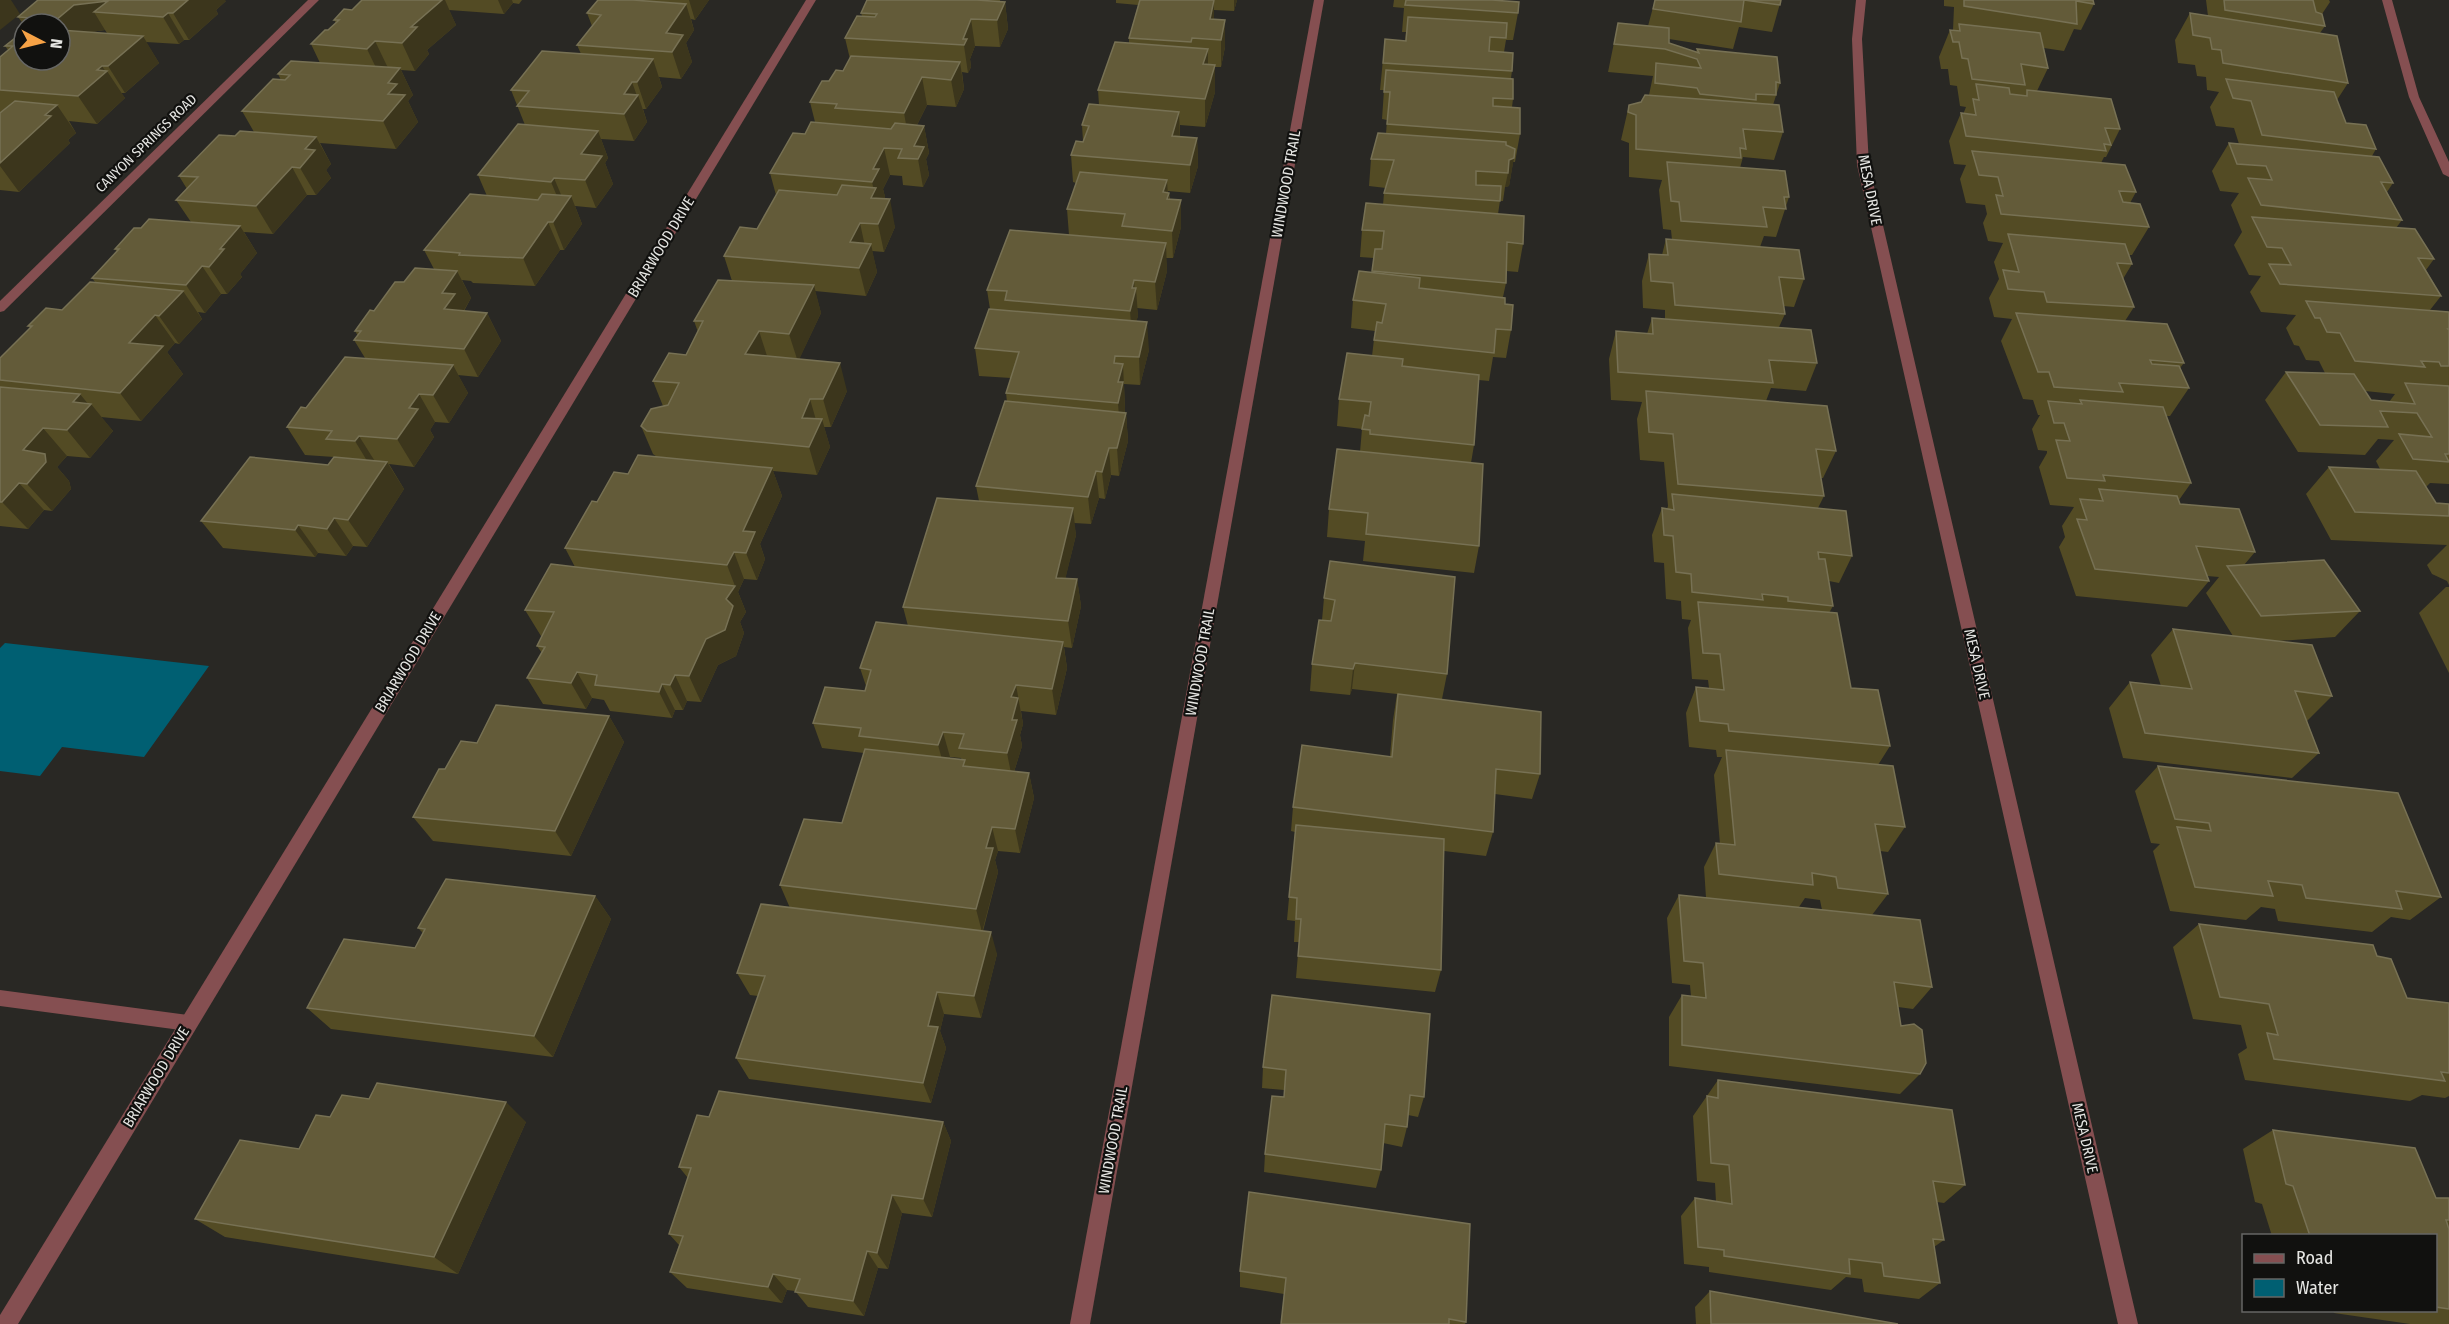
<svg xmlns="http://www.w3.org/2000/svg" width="2449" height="1324" viewBox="0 0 2449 1324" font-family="'Fira Sans Condensed',sans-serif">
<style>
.water{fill:#005f72}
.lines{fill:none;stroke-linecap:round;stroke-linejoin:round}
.lane{fill:#854f51;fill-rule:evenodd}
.street{fill:#854f51;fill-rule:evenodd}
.wall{fill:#534b24;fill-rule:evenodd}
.shaded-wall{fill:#3c361c}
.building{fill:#635b39;stroke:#777154;stroke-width:1.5}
.labels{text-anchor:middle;stroke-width:4.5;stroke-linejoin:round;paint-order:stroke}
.far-street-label{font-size:14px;fill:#e6e6e3;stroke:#11110f}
.street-label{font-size:15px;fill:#e6e6e3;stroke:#11110f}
</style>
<rect width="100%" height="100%" fill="#292824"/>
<polygon class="water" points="5,643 209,666 144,757 62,747 40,776 0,771 0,648"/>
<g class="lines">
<polygon class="lane" points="0,990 188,1015 194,1017 197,1023 194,1029 188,1031 0,1006"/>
<g class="street">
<polygon points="308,0 319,0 4,311 0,312 0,301"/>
<polygon points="806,0 816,0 18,1324 0,1324 0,1315"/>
<polygon points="1314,0 1324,0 1090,1324 1070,1324"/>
<polygon points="1856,0 1866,0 1862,39 1869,165 2138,1324 2118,1324 1857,165 1852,39"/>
<polygon points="2382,0 2392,0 2419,97 2449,162 2449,177 2443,174 2409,97"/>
</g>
</g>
<g class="wall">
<polygon points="362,0 522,0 519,4 513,3 504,14 449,10 456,25 427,50 429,54 415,71 401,70 413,95 408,101 418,122 396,149 320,143 331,164 326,170 331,178 316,195 307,195 273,234 244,232 257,253 240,274 242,277 227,294 221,294 205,313 198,312 202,319 179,344 175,343 167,352 183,374 141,421 101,417 113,431 90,458 67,456 57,467 69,481 71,489 52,511 44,510 28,529 0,526 0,358 30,328 28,326 62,310 95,282 92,278 117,252 115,249 141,228 191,222 176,200 187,189 179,176 235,136 254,132 242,111 281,80 278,74 320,63 311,44 336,23 334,20 352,10"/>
<polygon points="598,0 709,0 695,20 691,19 694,30 686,43 692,62 681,79 659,77 662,87 646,109 643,109 647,122 634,141 601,139 608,158 605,163 613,184 596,208 575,206 582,224 564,250 560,250 535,286 473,283 471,281 462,280 471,298 464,311 487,313 501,341 478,377 458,375 468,393 449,423 435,422 430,430 434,437 414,467 389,464 404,489 367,547 353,546 346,556 318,553 315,557 223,548 201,521 328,465 334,457 305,455 287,427 306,408 365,358 354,340 358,336 355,331 374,311 404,282 434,269 424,250 487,196 478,175 525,125 511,90 581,54 577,45 592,26 587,13"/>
<polygon points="867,0 1000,0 1000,1 1005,2 1008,29 1000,47 975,46 970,59 971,67 968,73 962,72 964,89 956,107 927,105 917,125 924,126 929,153 926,159 929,175 923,187 903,185 902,176 890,175 883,189 885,197 884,199 895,227 884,252 872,251 877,272 866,296 815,291 821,313 799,359 847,391 831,427 824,427 830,447 817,475 773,471 782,496 760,544 765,559 757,580 744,579 738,592 746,612 740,622 744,633 736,656 718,665 701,702 687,701 683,710 675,710 672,718 610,711 604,700 592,698 586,709 543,704 527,678 542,653 537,646 542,636 541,636 525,610 575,567 565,548 597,502 628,474 657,457 653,454 641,426 663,406 653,381 686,355 698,332 694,321 732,281 724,256 757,229 776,195 770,173 815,122 810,102 829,81 843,71 850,59 845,38 862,16 861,13"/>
<path d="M 1116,0 L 1237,0 L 1234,11 L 1214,10 L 1214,19 L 1225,20 L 1225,47 L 1221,67 L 1215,67 L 1215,92 L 1205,127 L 1180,125 L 1180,137 L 1197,138 L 1198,166 L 1190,193 L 1168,191 L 1168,192 L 1169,193 L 1170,199 L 1181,227 L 1173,258 L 1166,258 L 1167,271 L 1157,310 L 1137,308 L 1138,316 L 1136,321 L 1149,350 L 1140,385 L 1124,384 L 1125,413 L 1126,413 L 1128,441 L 1119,476 L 1111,475 L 1105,499 L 1099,498 L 1091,524 L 1074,523 L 1076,535 L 1065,579 L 1077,579 L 1081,606 L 1072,648 L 1064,647 L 1067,668 L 1056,715 L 1021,711 L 1023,724 L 1020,735 L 1022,746 L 1014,772 L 1029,773 L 1034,798 L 1020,853 L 998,851 L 995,860 L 998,872 L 983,931 L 997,954 L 981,1018 L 944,1014 L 940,1031 L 946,1048 L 931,1103 L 749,1079 L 736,1058 L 758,996 L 750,995 L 737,973 L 790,908 L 780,885 L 842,823 L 864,753 L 822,748 L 813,723 L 865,691 L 866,686 L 860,668 L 908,626 L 903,607 L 979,501 L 976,486 L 1007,402 L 1006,393 L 1011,378 L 979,376 L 975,348 L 990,309 L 987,290 L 1069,235 L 1067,209 L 1076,183 L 1073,182 L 1071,155 L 1083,141 L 1082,125 L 1099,105 L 1098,90 L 1129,43 L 1129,38 L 1138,5 L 1116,3 ZM 950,757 L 961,758 L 962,760 L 949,759 Z"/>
<polygon points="1394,0 1499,0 1518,13 1513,40 1506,40 1504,52 1512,71 1511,78 1513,99 1512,107 1520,134 1515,162 1513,162 1509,186 1505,187 1503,201 1500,201 1498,214 1523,244 1518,272 1506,271 1506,283 1503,297 1511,330 1506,358 1493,357 1489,381 1479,380 1474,445 1471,463 1479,546 1474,573 1363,561 1365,541 1327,537 1329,509 1360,452 1362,429 1337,426 1339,399 1372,356 1375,331 1351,328 1353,300 1372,273 1374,258 1360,257 1362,230 1383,205 1384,193 1386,188 1369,186 1371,159 1386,134 1387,120 1382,119 1384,90 1380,90 1385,39 1405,41 1406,32 1402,32 1404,8 1393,7"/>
<path d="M 1655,0 L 1781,0 L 1772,32 L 1739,27 L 1733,49 L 1669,39 L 1669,43 L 1696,52 L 1697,49 L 1780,83 L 1773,105 L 1783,132 L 1774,160 L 1743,157 L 1740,168 L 1789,197 L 1776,237 L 1764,236 L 1760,247 L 1804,279 L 1794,307 L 1783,306 L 1785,314 L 1779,327 L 1817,363 L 1806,391 L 1771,388 L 1766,401 L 1836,451 L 1823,478 L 1821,478 L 1824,496 L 1818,508 L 1852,556 L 1839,583 L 1829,581 L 1833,606 L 1829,613 L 1851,688 L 1890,746 L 1878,765 L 1905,827 L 1888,852 L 1880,851 L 1888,894 L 1872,915 L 1932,987 L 1913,1009 L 1898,1007 L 1901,1026 L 1920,1074 L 1900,1094 L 1669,1066 L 1669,1017 L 1682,995 L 1691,996 L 1690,985 L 1672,983 L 1667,918 L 1679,895 L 1706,898 L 1704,867 L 1716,843 L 1720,844 L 1714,775 L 1722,757 L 1717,757 L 1716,750 L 1689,747 L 1686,713 L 1696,687 L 1709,688 L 1708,680 L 1692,679 L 1688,628 L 1691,620 L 1682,619 L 1681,601 L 1666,599 L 1664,563 L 1654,562 L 1652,535 L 1662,508 L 1667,509 L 1668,506 L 1664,462 L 1640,460 L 1637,419 L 1642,402 L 1611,400 L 1609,359 L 1616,331 L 1647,334 L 1652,318 L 1665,319 L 1665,310 L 1643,308 L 1642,281 L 1649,254 L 1662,255 L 1666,239 L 1672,240 L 1671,230 L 1663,229 L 1659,190 L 1662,180 L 1629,177 L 1629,143 L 1621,140 L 1629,105 L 1641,102 L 1649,95 L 1653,76 L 1608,72 L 1618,23 L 1648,26 ZM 1805,898 L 1820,900 L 1822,910 L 1799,907 Z"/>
<polygon points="1944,0 2093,0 2094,4 2081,30 2074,29 2064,51 2044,48 2048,68 2037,91 2120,129 2106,157 2104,157 2101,163 2136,192 2130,203 2149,227 2132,255 2129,255 2132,264 2123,279 2134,307 2125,321 2184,363 2180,368 2189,388 2170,416 2166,416 2191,483 2179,500 2180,504 2255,552 2244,565 2360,611 2335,637 2277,641 2332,696 2307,721 2319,753 2292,778 2123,758 2109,708 2130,682 2161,686 2151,655 2173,629 2233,636 2206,593 2219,577 2207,576 2209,581 2187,607 2076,596 2059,547 2065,537 2062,526 2074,507 2050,505 2039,467 2047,453 2047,451 2038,450 2032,429 2040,415 2038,415 2033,400 2023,399 2001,341 2012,319 1994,317 1989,298 1999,279 1994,262 2003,243 1988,241 1983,223 1987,214 1985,205 1966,203 1960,179 1966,165 1954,164 1949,141 1961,113 1964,114 1964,112 1966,107 1960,106 1957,86 1950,85 1948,69 1941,69 1939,57 1950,30 1953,30 1954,7 1944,6"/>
<path d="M 2206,0 L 2329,0 L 2330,2 L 2322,14 L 2325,26 L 2320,33 L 2348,83 L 2337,100 L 2346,123 L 2376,149 L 2372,156 L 2393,183 L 2387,192 L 2402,220 L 2396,228 L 2434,259 L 2426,270 L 2441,296 L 2430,310 L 2449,312 L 2449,484 L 2430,483 L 2426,487 L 2436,503 L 2449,504 L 2449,585 L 2447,581 L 2432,574 L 2427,565 L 2447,545 L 2331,540 L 2306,494 L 2329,467 L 2380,469 L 2376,461 L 2394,440 L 2378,439 L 2365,455 L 2298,452 L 2265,400 L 2286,372 L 2325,373 L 2319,361 L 2306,360 L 2299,346 L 2294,345 L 2286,328 L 2296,315 L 2261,312 L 2250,292 L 2261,276 L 2249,275 L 2234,245 L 2242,232 L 2231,205 L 2239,193 L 2220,191 L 2212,171 L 2229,143 L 2239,144 L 2234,128 L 2216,126 L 2210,107 L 2219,92 L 2207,90 L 2206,77 L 2197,76 L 2195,65 L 2178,63 L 2175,40 L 2190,13 L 2208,16 ZM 2365,391 L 2395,394 L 2389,402 L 2371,400 Z"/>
<path d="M 226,1 L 216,10 L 218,14 L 189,40 L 184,40 L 179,44 L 146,42 L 159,63 L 125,93 L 121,93 L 125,98 L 97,124 L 69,121 L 76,133 L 68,140 L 70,143 L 19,192 L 0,190 L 0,57 L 8,50 L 5,46 L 24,31 L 60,60 L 60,24 L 24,24 L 24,25 L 18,17 ZM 105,30 L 107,33 L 91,32 Z"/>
<polygon points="1330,561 1447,674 1442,699 1540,774 1532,799 1495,794 1493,832 1486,856 1444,851 1441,970 1435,992 1296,978 1299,942 1294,942 1295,921 1287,920 1295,832 1291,831 1293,807 1390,756 1393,720 1397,694 1352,689 1350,695 1310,691 1312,664 1322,620 1324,598"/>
<polygon points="2446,587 2449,587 2449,673 2419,613"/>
<polygon points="609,716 624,742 571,856 433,841 413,817 445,769 477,743"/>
<polygon points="2158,766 2441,897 2410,920 2391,917 2372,932 2278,921 2275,909 2261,907 2246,920 2170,911 2153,851 2160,844 2151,843 2135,791"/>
<polygon points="595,896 611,919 553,1057 331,1029 307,1008 415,948 423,933 418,928"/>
<polygon points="2199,924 2377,956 2407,998 2449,1003 2449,1096 2445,1098 2422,1095 2410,1101 2245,1080 2238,1054 2247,1048 2241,1025 2193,1019 2173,947"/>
<polygon points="1272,995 1424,1097 1418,1117 1408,1115 1407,1127 1402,1147 1383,1143 1381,1170 1376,1188 1264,1172 1265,1154 1284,1097 1284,1090 1262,1088 1263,1067"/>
<polygon points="1718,1080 1965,1185 1944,1203 1937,1202 1944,1240 1934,1247 1940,1283 1919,1299 1864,1292 1862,1279 1846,1277 1831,1290 1709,1272 1709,1267 1684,1264 1681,1216 1695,1198 1716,1202 1715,1183 1697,1181 1693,1116"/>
<polygon points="330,1117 526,1122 458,1274 225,1237 195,1219 299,1149"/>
<polygon points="709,1117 943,1122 951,1141 932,1217 902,1213 888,1269 878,1268 864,1316 808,1307 795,1291 787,1290 782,1303 687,1288 670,1272 679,1245 669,1234 688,1178 679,1167"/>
<polygon points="2273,1130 2436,1198 2449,1198 2449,1324 2410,1324 2334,1313 2333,1311 2436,1311 2436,1236 2272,1236 2262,1204 2255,1202 2243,1149"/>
<polygon points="1470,1224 1466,1322 1465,1324 1281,1324 1284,1294 1240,1287 1240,1271"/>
<polygon points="1710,1291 1898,1324 1696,1324 1695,1307"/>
</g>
<g class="shaded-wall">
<polygon points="0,0 11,0 20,14 0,30"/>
<polygon points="188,0 225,0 226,1 216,10 218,14 189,40 173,13"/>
<polygon points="442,0 445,0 456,25 427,50 429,54 415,71 402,43 411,27"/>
<polygon points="498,0 512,0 513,3 504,14"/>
<polygon points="689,0 709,0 695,20"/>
<polygon points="1214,0 1214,26 1210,19"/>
<polygon points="1234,0 1237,0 1234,11"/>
<polygon points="108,1 94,12 105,30 91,32 73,47 60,27 60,24 58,24 56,20 74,5"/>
<polygon points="1005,2 1008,29 1000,47 997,20"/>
<polygon points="686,4 694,30 686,43 692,62 681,79 666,33"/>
<polygon points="168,13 184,40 179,44 163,17"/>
<polygon points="971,19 975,46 970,59 971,67 968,73 963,39"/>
<polygon points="1225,20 1225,47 1221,67 1221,40"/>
<polygon points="143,36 159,63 125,93 108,66"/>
<polygon points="375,41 388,68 380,76 367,49"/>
<polygon points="1208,49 1208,76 1203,64"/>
<polygon points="653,59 662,87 646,109 637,82"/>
<polygon points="960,62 964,89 956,107 951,80"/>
<polygon points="1215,65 1215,92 1205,127 1205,99"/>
<polygon points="102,66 106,72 107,71 125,98 97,124 78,96 97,70"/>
<polygon points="400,68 413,95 408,101 418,122 396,149 383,121 388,94 388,83"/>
<polygon points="922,77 927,105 909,141 904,113"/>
<polygon points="632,82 637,96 638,95 647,122 634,141 624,114 624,94"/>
<polygon points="57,105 76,133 68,140 70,143 19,192 0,166 0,163 45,115"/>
<polygon points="1179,112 1180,139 1172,136"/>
<polygon points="924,126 929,153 926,159 929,175 923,187 918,159 914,146"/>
<polygon points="598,131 608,158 605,163 613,184 596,208 585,180 581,154"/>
<polygon points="316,137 331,164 326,170 331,178 316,195 300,168 305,149"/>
<polygon points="1197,138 1198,166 1190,193 1190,165"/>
<polygon points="884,148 890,175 883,189 885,197 880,207 882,216 877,225 871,198 874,191 872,182 873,169"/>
<polygon points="1514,158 1509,186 1505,187 1508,173 1509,160"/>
<polygon points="292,167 307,195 273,234 256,206"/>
<polygon points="554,178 565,204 571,196 582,224 564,250 553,222 562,208 551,182"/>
<polygon points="1167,180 1168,196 1169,193 1170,220 1163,192"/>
<polygon points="890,199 895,227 884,252 878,224"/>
<polygon points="1181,200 1181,227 1173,258 1172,231"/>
<polygon points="548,222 560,250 535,286 523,258"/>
<polygon points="860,223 866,251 850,242"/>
<polygon points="240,226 257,253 240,274 242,277 227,294 209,267 220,249"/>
<polygon points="1166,243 1167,271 1157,310 1155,282"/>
<polygon points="871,244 877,272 866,296 859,268"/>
<polygon points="202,266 221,294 205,313 186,285"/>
<polygon points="457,271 471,298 464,310 469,322 444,309 442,293"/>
<polygon points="1134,280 1135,293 1136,288 1138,316 1132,338 1130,311 1132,288"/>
<polygon points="814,285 821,313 798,362 789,334"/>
<polygon points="183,291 202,319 179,344 159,316"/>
<polygon points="487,313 501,341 478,377 464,349"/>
<polygon points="155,315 175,343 167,352 183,374 141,421 120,393 129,343"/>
<polygon points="1147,322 1149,350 1140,385 1139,357"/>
<polygon points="759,331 768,359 745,354"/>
<polygon points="840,363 847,391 831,427 823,399"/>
<polygon points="1123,364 1125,410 1120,431 1118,403 1118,382"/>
<polygon points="453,365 468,393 449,423 433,395"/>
<polygon points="80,394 89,405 91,404 113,431 90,458 67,430 73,402"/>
<polygon points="419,394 435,422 430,430 434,437 414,467 397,439 409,408"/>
<polygon points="810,399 818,427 822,419 830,447 817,475 809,447 802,418"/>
<polygon points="1126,413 1128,441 1119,476 1117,448"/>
<polygon points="43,428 67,456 57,467 69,481 71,489 52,511 27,484 23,450"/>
<polygon points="359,436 376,463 372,469 355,441"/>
<polygon points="1109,448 1111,475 1105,499 1102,472"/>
<polygon points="387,462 404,489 367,547 348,520"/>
<polygon points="772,468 782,496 760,544 765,559 757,580 746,553 743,531"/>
<polygon points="1096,471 1099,498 1091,524 1088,497"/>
<polygon points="19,483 44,510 28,529 2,502"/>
<polygon points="1073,508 1076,535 1059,605 1056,578"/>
<polygon points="334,518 353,546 346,556 327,529"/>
<polygon points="298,525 318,553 315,557 295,530"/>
<polygon points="734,552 744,579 738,592 746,612 740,622 744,633 736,656 718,665 701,702 689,676 706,639 726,599 735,586 727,565"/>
<polygon points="1077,579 1081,606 1072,648 1068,621"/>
<polygon points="1063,642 1067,668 1056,715 1052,689"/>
<polygon points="1355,663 1352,689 1350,695 1353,669"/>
<polygon points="577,672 592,698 586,709 571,683"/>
<polygon points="675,675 687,701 683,710 670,685"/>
<polygon points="662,684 675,710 672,718 659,692"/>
<polygon points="1016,685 1023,724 1020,735 1022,746 1012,778 1007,753 1012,720 1011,697"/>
<polygon points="609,716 624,742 571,856 555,831"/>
<polygon points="943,732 950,757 945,770 938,745"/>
<polygon points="1029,773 1034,798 1020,853 1015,829"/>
<polygon points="992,827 998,851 995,860 998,872 982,932 976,909 986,848"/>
<polygon points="595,896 611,919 553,1057 534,1036"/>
<polygon points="991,932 997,954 981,1018 974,996"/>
<polygon points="937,992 944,1014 940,1031 946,1048 931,1103 923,1083 928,1026"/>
<polygon points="506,1102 526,1122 458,1274 434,1257"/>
<polygon points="943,1122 951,1141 932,1217 923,1199"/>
<polygon points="892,1195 902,1213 888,1269 877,1253"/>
<polygon points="867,1251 878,1268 864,1316 853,1301"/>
<polygon points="773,1274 787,1290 782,1303 768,1287"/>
</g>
<g class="building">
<polygon points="38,0 188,0 173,13 168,13 163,17 94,12 108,1 74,5 56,20 18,17"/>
<polygon points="362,0 442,0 411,27 417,27 402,43 375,41 367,49 311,44 325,30 328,30 339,20 334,20 344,9 352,10"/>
<polygon points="598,0 633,0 686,4 666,33 683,35 672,52 577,45 601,15 587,13"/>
<polygon points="867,0 977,0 1005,2 997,20 971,19 963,39 967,39 964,45 845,38 857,16 875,17 877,14 861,13"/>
<polygon points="1140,0 1214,0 1210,19 1225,20 1221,40 1192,38 1191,42 1129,38"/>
<polygon points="1406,0 1492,0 1519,2 1518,13 1405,5"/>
<polygon points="1655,0 1781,0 1780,5 1744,0 1741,22 1653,9"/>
<polygon points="1964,0 2093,0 2094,4 2076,1 2077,24 1964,6"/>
<polygon points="2224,0 2313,0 2316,12 2322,14 2325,26 2225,10"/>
<polygon points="2190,13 2337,36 2348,83 2223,63 2221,50 2212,49 2210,38 2193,35"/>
<polygon points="1408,17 1507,23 1506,38 1490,37 1489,51 1513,53 1512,71 1383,63 1385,39 1406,41"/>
<polygon points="1618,23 1669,28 1669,43 1699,53 1697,49 1777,57 1780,83 1776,82 1776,95 1756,94 1756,100 1700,94 1697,88 1655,83 1656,63 1701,68 1697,59 1665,49 1614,44"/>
<polygon points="1959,24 2040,33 2048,68 2021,64 2025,85 1972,79 1968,59 1962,58 1959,42 1953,42 1950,30 1960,31"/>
<polygon points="60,30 143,36 108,66 102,66 97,70 107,71 78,96 0,90 0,57 13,46 5,46 24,31 24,60 60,60"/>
<polygon points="1115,42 1208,49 1203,64 1215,65 1205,99 1098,90"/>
<polygon points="542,51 653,59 637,82 632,82 624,94 638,95 624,114 517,106 529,91 511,90"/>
<polygon points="851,56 960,62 951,80 922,77 904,113 835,108 837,104 810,102 822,81 829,81 836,70 843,71"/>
<polygon points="291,61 400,68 388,83 397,84 388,94 405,95 383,121 242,111 273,79 285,80 290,75 278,74"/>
<polygon points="1386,70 1513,79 1513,99 1493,98 1493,106 1520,108 1520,134 1387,124 1390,92 1384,92"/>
<polygon points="2226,79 2334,92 2346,123 2366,125 2376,149 2262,135 2251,101 2233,98"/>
<polygon points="1976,84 2009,88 2010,94 2027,96 2027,90 2111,99 2120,129 2105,128 2111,145 2104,144 2106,151 1966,136 1961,113 1976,115 1973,99 1979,100"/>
<polygon points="1645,95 1779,105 1783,132 1743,129 1746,149 1740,148 1741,158 1636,149 1636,115 1628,112 1629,105 1641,102"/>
<polygon points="15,101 57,105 45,115 51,116 0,163 0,113"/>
<polygon points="1089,104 1179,112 1172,136 1197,138 1190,165 1071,155 1076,141 1083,142 1089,126 1082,125"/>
<polygon points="811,122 891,129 895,123 924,126 914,146 924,147 918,159 898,158 902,149 884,148 873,169 879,169 872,182 770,173 793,133 805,134"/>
<polygon points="518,124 598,131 581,154 602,156 585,180 554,178 551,182 478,175"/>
<polygon points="240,131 316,137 305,149 315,150 300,168 292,167 256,206 176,200 198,177 179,176 219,135 235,136"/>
<polygon points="1378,133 1506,142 1506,145 1515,149 1514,158 1509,160 1508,173 1476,171 1476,185 1501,186 1500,201 1384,193 1394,160 1371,159"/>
<polygon points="2229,143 2379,157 2393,183 2381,182 2402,220 2261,205 2248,178 2272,180 2266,166 2237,164"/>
<polygon points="1972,151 2125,165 2136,192 2119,191 2123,202 2140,204 2149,227 2001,214 1996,195 2003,196 1998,177 1979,175"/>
<polygon points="1667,162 1785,171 1789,197 1784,197 1786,209 1763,207 1767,227 1681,221 1679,202 1671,201"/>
<polygon points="1080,172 1167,180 1163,192 1169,193 1167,199 1181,200 1172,231 1122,226 1125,214 1067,209"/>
<polygon points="842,185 876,188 871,198 890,199 878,224 860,223 850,242 871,244 859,268 724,256 740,227 757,229 779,190 837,195"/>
<polygon points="470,194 538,200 542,194 571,196 553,222 548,222 523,258 459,255 460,253 424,250"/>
<polygon points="1366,203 1524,216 1523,244 1507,242 1506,283 1372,271 1375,249 1382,249 1384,231 1362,230"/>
<polygon points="2252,217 2415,229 2434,259 2418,258 2441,296 2280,284 2269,264 2291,265 2282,248 2267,247"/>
<polygon points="149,219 240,226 220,249 224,249 209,267 202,266 186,285 92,278 119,249 115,249 134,228 141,228"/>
<polygon points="1010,230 1166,243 1155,282 1134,280 1132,288 1136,288 1130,311 1005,300 1007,291 987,290"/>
<polygon points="2008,234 2125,244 2132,264 2117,263 2134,307 2047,302 2044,292 2008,289 2003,270 2019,272"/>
<polygon points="1666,239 1799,250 1804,279 1779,277 1785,314 1675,305 1673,283 1651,281 1649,254 1668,255"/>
<polygon points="415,268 457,271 442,293 455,294 444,309 487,313 464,349 354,340 361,331 355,331 370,310 374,311 395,282 404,282"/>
<polygon points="1359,271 1420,278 1419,288 1505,298 1505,304 1513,305 1511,330 1496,329 1494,353 1374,340 1377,322 1382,323 1386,304 1353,300"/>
<polygon points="718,280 814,285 789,334 759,331 745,354 840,363 823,399 810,399 802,418 822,419 809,447 647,431 641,426 651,409 668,405 679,383 653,381 669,353 686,355 703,321 694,321"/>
<polygon points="90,282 183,291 159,316 155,315 129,343 163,346 120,393 0,380 0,358 32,326 28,326 46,308 62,310"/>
<polygon points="2306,301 2449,312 2449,329 2448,329 2449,330 2449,366 2441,366 2439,362 2421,361 2425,367 2355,361 2340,333 2327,332 2320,318 2315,318"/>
<polygon points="989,309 1147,322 1139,357 1115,356 1114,363 1123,364 1118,382 1123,382 1118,403 1006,393 1019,352 975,348"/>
<polygon points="2016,313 2167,324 2184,363 2150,360 2152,364 2179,366 2189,388 2119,383 2123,392 2054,387 2049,372 2038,372"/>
<polygon points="1652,318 1811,330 1817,363 1769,360 1773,383 1618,372 1616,331 1653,334"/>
<polygon points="1347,353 1403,359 1402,366 1479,375 1474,445 1370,434 1370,430 1362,429 1365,415 1369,416 1371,402 1339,399"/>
<polygon points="345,357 453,365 433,395 419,394 409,408 418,409 397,439 359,436 355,441 326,439 332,431 287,427 301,407 306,408"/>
<polygon points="2286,372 2354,374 2371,400 2415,404 2405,383 2449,386 2449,454 2445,454 2449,462 2413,459 2399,434 2432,437 2417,413 2380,411 2388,427 2320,425"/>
<polygon points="0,387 80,394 73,402 91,404 67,430 43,428 23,450 45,454 46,462 27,484 19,483 2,502 0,502"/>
<polygon points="1646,391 1827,406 1836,451 1816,449 1824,496 1678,484 1673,434 1649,432"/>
<polygon points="2080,400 2163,407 2191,483 2103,475 2105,481 2067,478 2056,440 2070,441 2064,423 2054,423 2048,401 2082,404"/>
<polygon points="1005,401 1126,413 1117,448 1109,448 1102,472 1096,471 1088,497 976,486"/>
<polygon points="1337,449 1483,464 1479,546 1366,534 1368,513 1329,509"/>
<polygon points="638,455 772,468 743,531 755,532 746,553 734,552 727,565 565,548 592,501 597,502 614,472 628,474"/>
<polygon points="250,457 328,465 334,457 387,462 348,520 334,518 327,529 298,525 295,530 201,521"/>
<polygon points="2329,467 2416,471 2436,503 2449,504 2449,516 2355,512"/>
<polygon points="2099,489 2177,496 2180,504 2239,509 2255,552 2196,546 2209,581 2095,569 2077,519 2087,520 2080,499 2103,501"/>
<polygon points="1672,494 1846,511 1852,556 1818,552 1819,559 1825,559 1833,606 1788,601 1788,597 1762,594 1763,600 1692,592 1691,574 1676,572 1673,536 1664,535 1662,508 1674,510"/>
<polygon points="937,498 1073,508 1056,578 1077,579 1068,621 903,607"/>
<polygon points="2324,560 2360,611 2261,616 2227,566"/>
<polygon points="1330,561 1455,577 1447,674 1355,663 1353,669 1312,664 1319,620 1331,621 1335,600 1324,598"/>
<polygon points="551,564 735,586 726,599 733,606 725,630 706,639 689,676 675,675 670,685 662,684 659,692 595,685 597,675 577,672 571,683 527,678 545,647 537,646 554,612 525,610"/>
<polygon points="1698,602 1837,613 1851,688 1878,690 1890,746 1729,731 1728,724 1700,721 1696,687 1724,690 1720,654 1703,653"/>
<polygon points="876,622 1063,642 1052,689 1016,685 1011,697 1018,698 1012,720 1017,720 1007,753 959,748 964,734 943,732 938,745 859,736 861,728 813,723 825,687 865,691 871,670 860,668"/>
<polygon points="2173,629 2312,645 2332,696 2295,691 2319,753 2145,733 2130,682 2192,689"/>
<polygon points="1398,694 1541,712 1540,774 1496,769 1493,832 1293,807 1302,745 1392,757"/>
<polygon points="496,705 609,716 555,831 413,817 439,769 445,769 461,741 477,743"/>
<polygon points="865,749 965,760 963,766 1029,773 1015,829 992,827 986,848 993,848 976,909 780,885 804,819 842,823"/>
<polygon points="1726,750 1893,766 1905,827 1875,824 1888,894 1838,888 1836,877 1812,873 1813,885 1719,874 1716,843 1735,845"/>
<polygon points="2158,766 2398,793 2441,897 2396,891 2402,909 2306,898 2302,885 2268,881 2273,896 2195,887 2177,827 2211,831 2209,823 2175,819"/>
<polygon points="1296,825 1444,839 1441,970 1298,956 1301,919 1296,919 1297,898 1289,897"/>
<polygon points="446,879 595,896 534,1036 307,1008 344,939 415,948 425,929 418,928"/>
<polygon points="1679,895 1920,920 1932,987 1894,982 1901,1026 1914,1024 1922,1030 1926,1063 1920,1074 1682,1045 1682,995 1706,998 1703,963 1684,961"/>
<polygon points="761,904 991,932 974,996 937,992 928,1026 938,1027 923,1083 736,1058 765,976 737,973"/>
<polygon points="2199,924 2373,945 2377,956 2391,959 2407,998 2449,1003 2449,1073 2441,1072 2445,1081 2274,1059 2267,1033 2278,1035 2269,1004 2220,997"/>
<polygon points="1272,995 1430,1014 1424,1097 1410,1095 1407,1127 1385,1124 1381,1170 1265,1154 1272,1096 1284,1097 1286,1070 1263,1067"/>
<polygon points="1718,1080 1952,1110 1965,1185 1933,1181 1944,1240 1933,1239 1940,1283 1884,1276 1882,1263 1849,1259 1850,1274 1724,1256 1724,1250 1698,1247 1695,1198 1732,1204 1729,1165 1711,1163 1707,1096 1718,1098"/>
<polygon points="377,1083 506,1102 434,1257 195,1219 240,1140 299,1149 316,1115 330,1117 342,1095 369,1099"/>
<polygon points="719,1091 943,1122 923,1199 892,1195 877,1253 867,1251 853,1301 795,1292 800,1279 773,1274 768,1287 670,1272 683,1236 669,1234 691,1168 679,1167 697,1115 709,1117"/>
<polygon points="2273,1130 2415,1148 2436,1198 2449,1198 2449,1220 2446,1220 2449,1229 2449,1309 2436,1307 2436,1236 2310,1236 2293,1186 2286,1184"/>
<polygon points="1249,1192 1470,1224 1466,1322 1449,1319 1449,1324 1281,1324 1286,1278 1240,1271"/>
<polygon points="1710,1291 1898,1324 1711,1324"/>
</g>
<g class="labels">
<g class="far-street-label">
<text transform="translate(146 143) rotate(-44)" y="5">CANYON SPRINGS ROAD</text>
</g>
<g class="street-label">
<text transform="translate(1286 184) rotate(-80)" y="5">WINDWOOD TRAIL</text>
<text transform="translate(1870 190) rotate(79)" y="5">MESA DRIVE</text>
<text transform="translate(661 247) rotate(-59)" y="5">BRIARWOOD DRIVE</text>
<text transform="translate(408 662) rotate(-59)" y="5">BRIARWOOD DRIVE</text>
<text transform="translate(1200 662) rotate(-80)" y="5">WINDWOOD TRAIL</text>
<text transform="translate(1977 664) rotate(77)" y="5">MESA DRIVE</text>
<text transform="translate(156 1077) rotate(-59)" y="5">BRIARWOOD DRIVE</text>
<text transform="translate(2085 1138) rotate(77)" y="5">MESA DRIVE</text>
<text transform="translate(1113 1140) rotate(-80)" y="5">WINDWOOD TRAIL</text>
</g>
</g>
<rect x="2242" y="1234" width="195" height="78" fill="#11110f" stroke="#666664" stroke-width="1.5"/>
<rect x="2254" y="1254" width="30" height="9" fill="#854f51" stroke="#666664" stroke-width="1.5"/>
<text x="2296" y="1264" font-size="18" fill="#e6e6e3">Road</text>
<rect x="2254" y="1279" width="30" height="18" fill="#005f72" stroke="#666664" stroke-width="1.5"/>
<text x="2296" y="1294" font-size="18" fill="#e6e6e3">Water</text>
<g transform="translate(42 42) rotate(97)"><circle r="28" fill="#11110f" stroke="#666664" stroke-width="1.5"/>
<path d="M0-4.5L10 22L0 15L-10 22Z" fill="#f6a246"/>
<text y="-9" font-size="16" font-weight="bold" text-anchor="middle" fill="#e6e6e3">N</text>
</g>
</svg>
